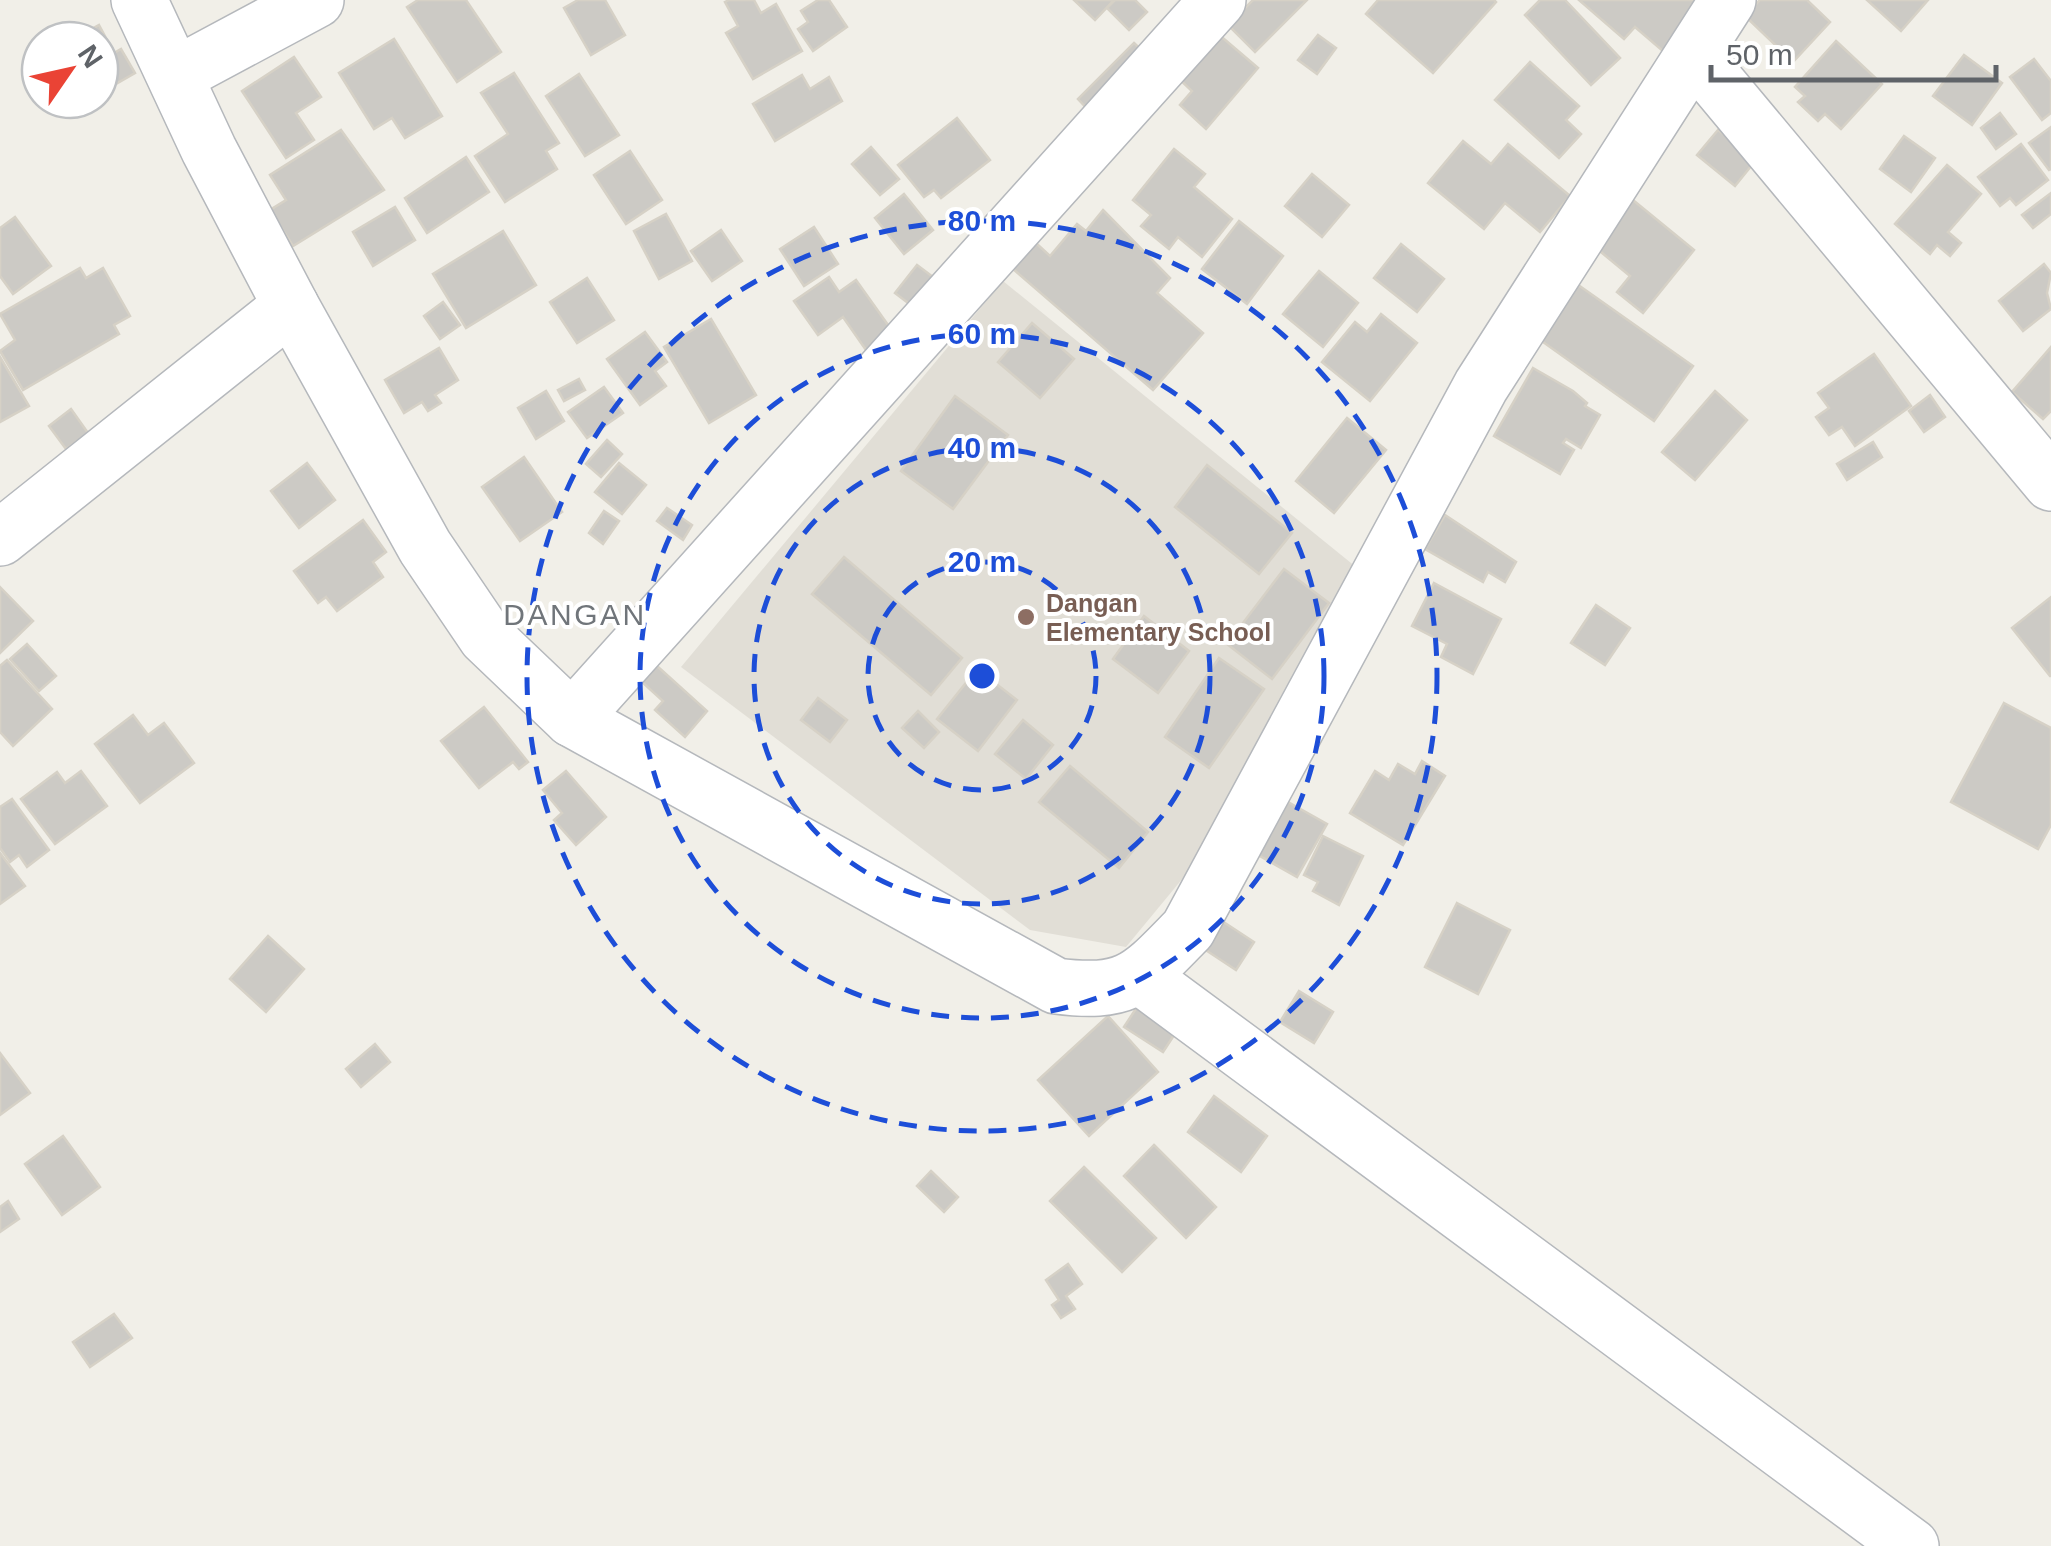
<svg xmlns="http://www.w3.org/2000/svg" width="2051" height="1546" viewBox="0 0 2051 1546" font-family="Arial,sans-serif">
<style>
.education{fill:#e1ded6}
.building{fill:#cccac5;stroke:#d6d1c6;stroke-width:2.5}
.lines{fill:none;stroke-linecap:round;stroke-linejoin:round}
.minor-casing{stroke:#b5b8bc;stroke-width:58}
.minor{stroke:#fff;stroke-width:55}
.ring{fill:none;stroke:#1d4ed8;stroke-width:5;stroke-dasharray:18 12}
.education-dot{fill:#8d6e63;stroke:#fff;stroke-width:4}
.labels{text-anchor:middle;stroke-width:8;stroke-linejoin:round;paint-order:stroke}
.education-label{font-size:25px;font-weight:bold;fill:#785e54;stroke:#fff;text-anchor:start}
.quarter-label{font-size:30px;letter-spacing:2.5px;fill:#70757a;stroke:#fff}
.centre{fill:#1d4ed8;stroke:#fff;stroke-width:5}
.ring-label{font-size:30px;text-anchor:middle;font-weight:bold;fill:#1d4ed8;stroke:#fff;stroke-width:8;stroke-linejoin:round;paint-order:stroke}
</style>
<rect width="100%" height="100%" fill="#f1efe8"/>
<polygon class="education" points="1003,281 1356,567 1202,855 1126,947 1030,930 681,667"/>
<g class="building">
<polygon points="418,0 466,0 501,52 457,82 407,7"/>
<polygon points="578,0 605,0 625,35 591,55 564,8"/>
<polygon points="729,0 754,0 761,13 776,4 802,51 753,79 726,33 738,26 725,2"/>
<polygon points="818,0 829,0 847,27 813,51 798,29 808,22 801,11"/>
<polygon points="1074,0 1114,0 1095,20"/>
<polygon points="1115,0 1135,0 1147,12 1129,30 1107,8"/>
<polygon points="1253,0 1307,0 1255,52 1228,25"/>
<polygon points="1378,0 1494,0 1496,2 1433,73 1366,14"/>
<polygon points="1540,0 1565,0 1620,58 1591,85 1525,15"/>
<polygon points="1579,0 1702,0 1664,52 1635,27 1624,39"/>
<polygon points="1760,0 1807,0 1830,22 1793,62 1745,16"/>
<polygon points="1867,0 1928,0 1901,31"/>
<polygon points="99,25 114,53 121,49 135,73 100,93 100,40 72,40"/>
<polygon points="1217,33 1258,68 1206,129 1180,105 1192,91 1178,78"/>
<polygon points="1318,35 1336,48 1317,74 1298,60"/>
<polygon points="394,39 442,116 405,138 392,118 374,129 339,73"/>
<polygon points="1836,41 1882,84 1841,129 1825,114 1818,121 1798,102 1805,96 1795,87"/>
<polygon points="1134,43 1150,58 1093,115 1078,99"/>
<polygon points="1964,55 2002,83 1972,125 1933,96"/>
<polygon points="294,57 321,97 296,113 314,140 286,158 242,91"/>
<polygon points="2034,59 2051,81 2051,113 2042,120 2010,77"/>
<polygon points="1530,62 1579,106 1566,120 1581,134 1559,158 1495,100"/>
<polygon points="514,73 559,143 546,151 557,169 505,202 475,156 508,134 481,93"/>
<polygon points="579,74 619,135 585,156 546,96"/>
<polygon points="802,75 810,89 829,77 842,101 775,141 753,104"/>
<polygon points="2000,113 2016,134 1996,149 1981,128"/>
<polygon points="957,118 990,160 941,198 934,190 924,197 898,165"/>
<polygon points="2051,127 2051,169 2049,170 2029,143"/>
<polygon points="341,130 384,190 293,246 270,210 286,200 270,175"/>
<polygon points="1718,130 1756,160 1735,186 1697,155"/>
<polygon points="1904,136 1935,158 1911,192 1880,169"/>
<polygon points="1463,141 1491,164 1508,144 1570,196 1540,232 1505,203 1484,229 1428,183"/>
<polygon points="2021,144 2048,180 2016,205 2010,198 2000,206 1978,177"/>
<polygon points="871,147 899,179 880,195 852,164"/>
<polygon points="1174,149 1205,174 1194,187 1232,219 1202,257 1178,237 1169,249 1141,226 1151,215 1133,200"/>
<polygon points="630,151 662,200 626,224 594,175"/>
<polygon points="466,157 489,192 427,233 405,198"/>
<polygon points="1947,165 1981,194 1948,232 1961,243 1950,256 1937,245 1930,254 1895,224"/>
<polygon points="1312,174 1349,205 1322,237 1285,206"/>
<polygon points="2051,193 2051,214 2033,228 2022,215"/>
<polygon points="904,194 933,230 904,254 875,218"/>
<polygon points="1628,196 1694,250 1643,313 1617,292 1630,276 1590,243"/>
<polygon points="395,207 415,240 373,266 353,232"/>
<polygon points="1103,210 1170,278 1157,293 1203,333 1153,390 1013,269 1036,243 1050,256 1077,224 1086,231"/>
<polygon points="666,214 692,261 659,279 634,231"/>
<polygon points="15,217 51,266 13,294 0,276 0,228"/>
<polygon points="1239,221 1283,256 1247,304 1202,269"/>
<polygon points="814,227 838,264 804,286 780,249"/>
<polygon points="721,230 742,261 712,281 691,251"/>
<polygon points="503,231 536,285 466,328 433,274"/>
<polygon points="1401,244 1444,279 1417,312 1374,278"/>
<polygon points="2044,264 2051,273 2047,293 2051,309 2023,331 1999,301"/>
<polygon points="917,265 937,280 916,309 895,293"/>
<polygon points="80,268 86,278 103,268 130,316 114,325 119,334 23,390 0,351 15,340 0,314"/>
<polygon points="1319,271 1358,303 1323,347 1283,314"/>
<polygon points="829,277 839,292 856,280 893,332 866,350 843,317 818,335 794,301"/>
<polygon points="587,278 614,320 577,343 550,302"/>
<polygon points="1574,282 1693,366 1654,421 1536,337"/>
<polygon points="443,302 460,325 440,339 424,316"/>
<polygon points="1381,314 1417,343 1370,401 1322,362 1355,322 1367,332"/>
<polygon points="711,319 756,395 709,423 664,347"/>
<polygon points="1032,323 1074,359 1040,398 998,362"/>
<polygon points="645,332 667,362 655,371 666,386 640,405 607,359"/>
<polygon points="2051,347 2051,411 2043,419 2012,392"/>
<polygon points="439,348 458,380 435,395 441,403 428,411 422,402 404,413 385,380"/>
<polygon points="1874,354 1911,406 1855,446 1842,427 1829,435 1816,417 1829,408 1818,393"/>
<polygon points="0,357 29,406 0,422"/>
<polygon points="1533,368 1573,391 1587,403 1585,406 1600,415 1581,448 1566,439 1563,443 1574,450 1560,474 1494,436"/>
<polygon points="579,379 585,390 564,401 558,390"/>
<polygon points="604,387 623,413 587,438 568,412"/>
<polygon points="546,391 564,421 536,439 518,408"/>
<polygon points="1715,391 1747,420 1695,480 1662,452"/>
<polygon points="1930,395 1945,417 1924,432 1909,411"/>
<polygon points="955,396 1008,435 953,509 901,471"/>
<polygon points="71,409 88,433 66,449 49,426"/>
<polygon points="1347,418 1386,450 1334,513 1296,481"/>
<polygon points="607,440 622,454 601,477 586,464"/>
<polygon points="1873,442 1882,457 1847,480 1837,464"/>
<polygon points="524,457 562,512 520,541 482,487"/>
<polygon points="307,463 335,500 299,528 271,491"/>
<polygon points="619,463 646,485 622,514 595,492"/>
<polygon points="1207,465 1292,533 1259,574 1175,507"/>
<polygon points="667,508 692,525 683,540 657,521"/>
<polygon points="604,511 619,521 603,544 589,533"/>
<polygon points="1445,515 1516,562 1505,582 1488,572 1483,582 1425,549"/>
<polygon points="363,520 386,552 373,562 383,577 337,611 326,597 318,603 294,571"/>
<polygon points="844,557 962,658 931,695 812,594"/>
<polygon points="1284,569 1329,603 1272,679 1227,644"/>
<polygon points="1434,583 1501,619 1473,674 1441,657 1447,644 1412,626"/>
<polygon points="0,587 33,621 0,653"/>
<polygon points="2051,597 2051,676 2050,676 2012,628"/>
<polygon points="1596,605 1630,628 1605,665 1571,643"/>
<polygon points="1144,616 1189,651 1158,693 1113,659"/>
<polygon points="27,644 56,676 39,691 10,659"/>
<polygon points="1219,658 1264,689 1209,768 1165,737"/>
<polygon points="7,660 52,709 13,746 0,732 0,666"/>
<polygon points="657,666 707,711 685,737 655,710 663,701 642,682"/>
<polygon points="977,669 1017,700 978,751 937,719"/>
<polygon points="818,698 847,720 830,742 801,720"/>
<polygon points="2004,703 2051,728 2051,825 2038,849 1951,802"/>
<polygon points="484,707 528,762 519,769 513,762 479,788 441,741"/>
<polygon points="918,711 939,732 924,748 902,728"/>
<polygon points="133,715 148,735 164,723 194,763 140,803 95,744"/>
<polygon points="1023,720 1053,745 1026,779 995,754"/>
<polygon points="1422,761 1445,776 1403,845 1350,813 1375,771 1389,780 1398,764 1415,774"/>
<polygon points="1070,766 1148,832 1119,868 1039,802"/>
<polygon points="81,771 107,806 55,844 21,799 57,772 65,783"/>
<polygon points="566,771 606,817 576,845 554,820 562,813 543,790"/>
<polygon points="12,799 49,850 27,867 19,855 10,862 0,848 0,807"/>
<polygon points="1288,802 1327,824 1297,877 1258,855"/>
<polygon points="1323,836 1363,856 1339,905 1313,891 1318,882 1304,875"/>
<polygon points="0,853 25,886 0,904"/>
<polygon points="1457,903 1510,930 1478,994 1425,967"/>
<polygon points="1219,919 1254,942 1236,970 1201,947"/>
<polygon points="268,936 304,969 266,1012 230,979"/>
<polygon points="1299,991 1333,1012 1314,1043 1280,1022"/>
<polygon points="1139,1004 1178,1029 1163,1052 1124,1027"/>
<polygon points="1108,1016 1158,1072 1089,1136 1038,1080"/>
<polygon points="375,1044 390,1062 361,1087 346,1069"/>
<polygon points="0,1053 30,1093 0,1115"/>
<polygon points="1214,1096 1267,1136 1241,1172 1188,1132"/>
<polygon points="63,1136 100,1187 62,1215 25,1164"/>
<polygon points="1154,1145 1216,1207 1186,1238 1124,1176"/>
<polygon points="1084,1167 1156,1238 1122,1272 1050,1201"/>
<polygon points="931,1171 958,1197 944,1212 917,1186"/>
<polygon points="8,1201 19,1219 0,1232 0,1207"/>
<polygon points="1068,1264 1082,1284 1066,1296 1075,1309 1061,1318 1052,1305 1059,1300 1046,1280"/>
<polygon points="114,1314 132,1338 90,1367 73,1342"/>
</g>
<g class="lines">
<g class="minor-casing">
<g id="minor">
<path d="M 139,0 L 209,150 L 291,306 L 425,547 L 486,637 L 572,719 L 1056,986 C 1129,995 1139,979 1188,929 L 1481,386 L 1728,0"/>
<polyline points="1694,55 2051,483"/>
<polyline points="176,75 316,0"/>
<polyline points="0,538 291,306"/>
<polyline points="572,719 1218,0"/>
<polyline points="1141,977 1911,1546"/>
</g>
</g>
<use href="#minor" class="minor"/>
</g>
<g class="ring">
<circle cx="982" cy="676" r="114"/>
<circle cx="982" cy="676" r="228"/>
<circle cx="982" cy="676" r="342"/>
<circle cx="982" cy="676" r="455"/>
</g>
<circle class="education-dot" cx="1026" cy="617" r="10"/>
<g class="labels">
<g class="education-label">
<text x="1046" y="612">Dangan<tspan x="1046" dy="29">Elementary School</tspan></text>
</g>
<g class="quarter-label">
<text x="575" y="625">DANGAN</text>
</g>
</g>
<circle cx="982" cy="676" r="15" class="centre"/>
<g class="ring-label">
<text x="982" y="231">80 m</text>
<text x="982" y="344">60 m</text>
<text x="982" y="458">40 m</text>
<text x="982" y="572">20 m</text>
</g>
<g transform="translate(70 70) rotate(56)"><circle r="48" fill="#ffffff" stroke="#bfc1c3" stroke-width="2.5"/>
<path d="M0-8L18 38L0 25L-18 38Z" fill="#ea4335"/>
<text y="-15" font-size="28" font-weight="bold" text-anchor="middle" fill="#5f6368">N</text>
</g>
<path d="M1711 65v15h285v-15" fill="none" stroke="#5f6368" stroke-width="5"/>
<text x="1726" y="65" font-size="30" fill="#5f6368" stroke="#ffffff" stroke-width="8" paint-order="stroke">50 m</text>
</svg>
